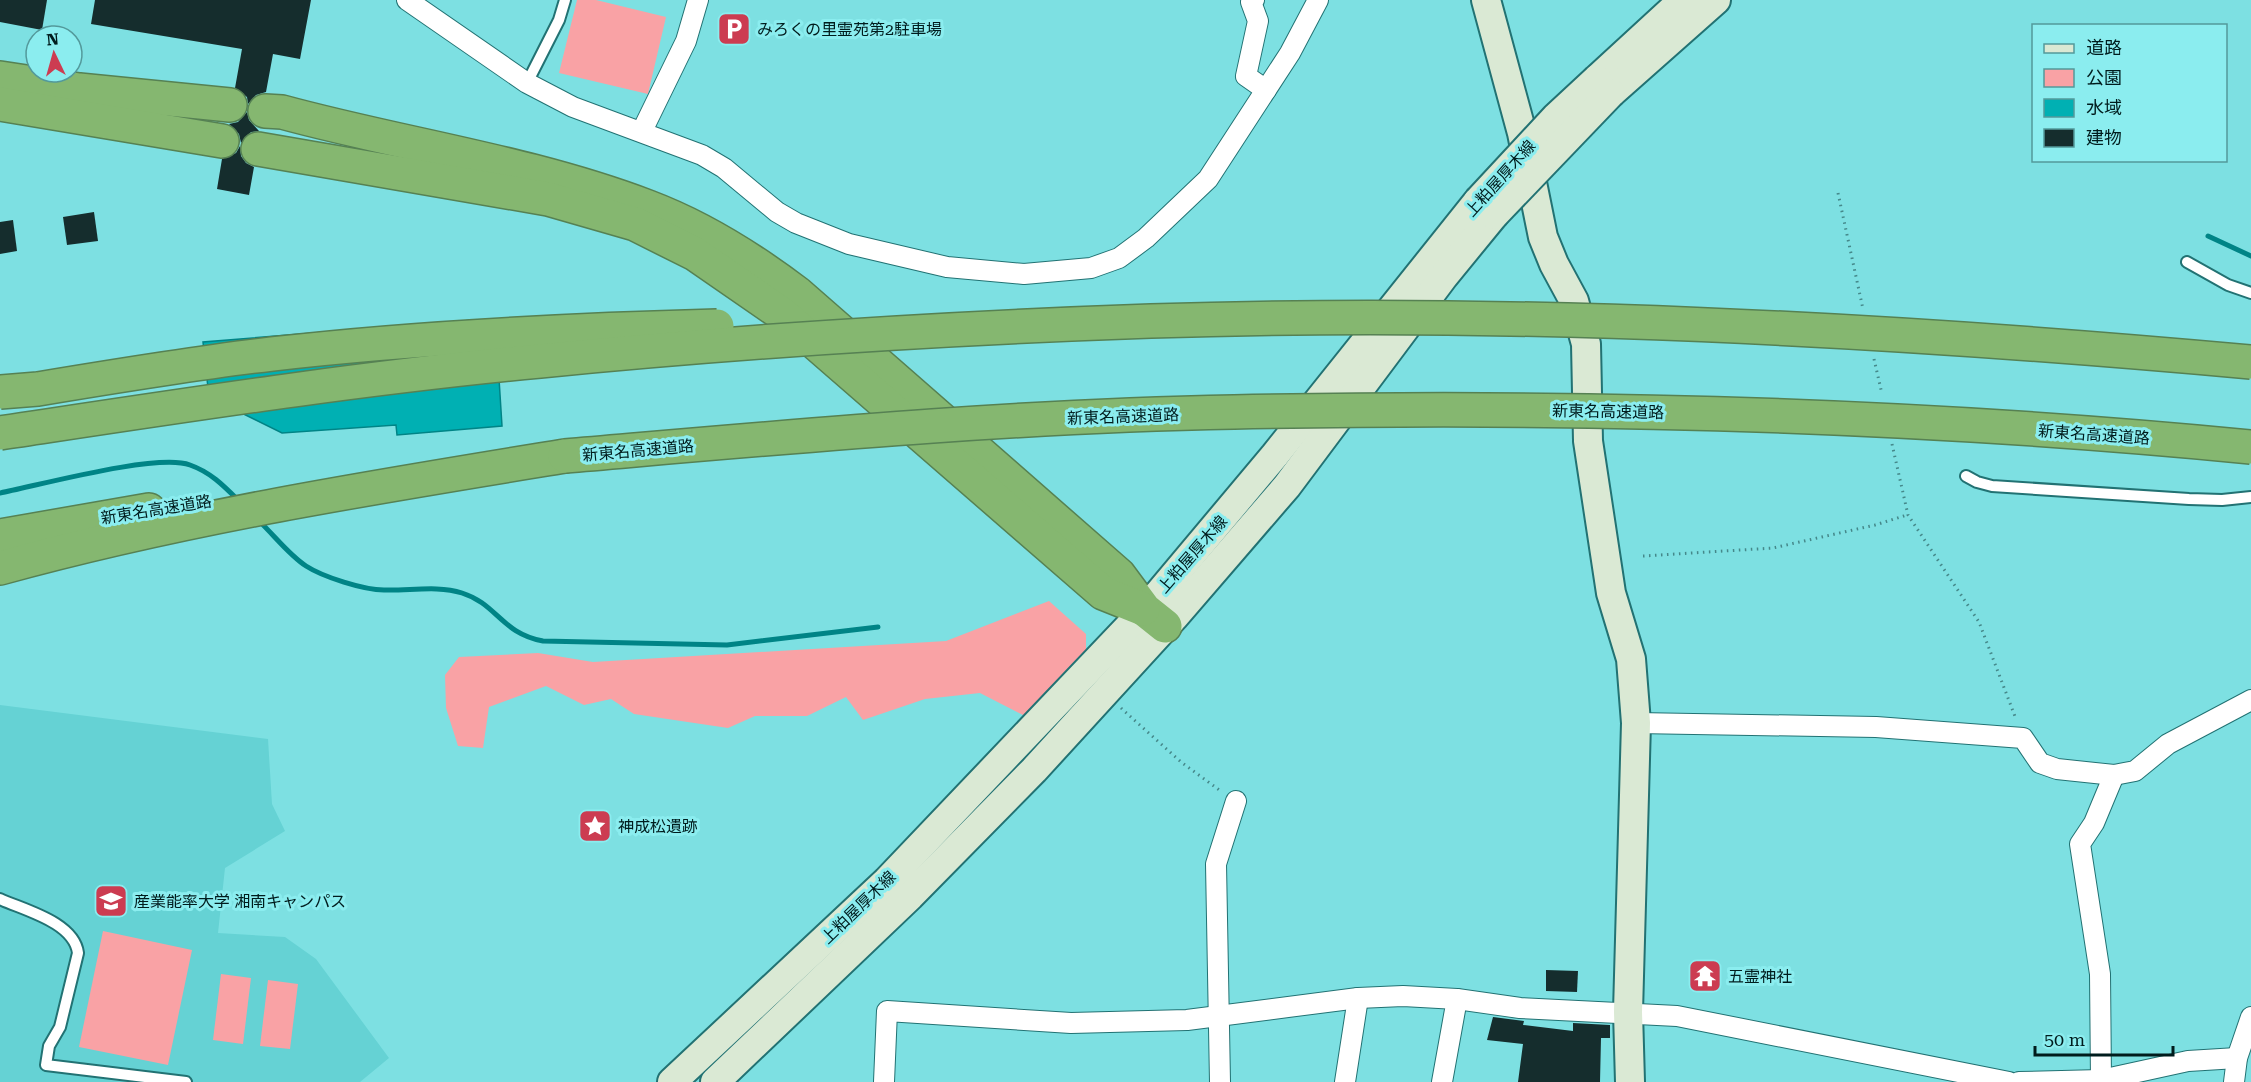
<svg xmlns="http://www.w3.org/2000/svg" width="2251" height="1082" viewBox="0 0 2251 1082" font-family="'Roboto Serif','Noto Sans JP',serif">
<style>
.built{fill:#65d2d4}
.green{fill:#f9a2a5}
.water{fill:#00b0b3;stroke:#008486;stroke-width:1.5}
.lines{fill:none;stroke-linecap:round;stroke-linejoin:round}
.stream{stroke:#008486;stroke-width:5}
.building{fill:#152d2d}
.lane-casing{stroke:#227273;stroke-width:14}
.street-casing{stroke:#227273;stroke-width:22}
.secondary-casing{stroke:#227273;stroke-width:32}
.highway-casing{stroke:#568153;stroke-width:36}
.path{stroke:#45888a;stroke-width:3;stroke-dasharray:1.5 4.5;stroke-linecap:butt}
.lane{stroke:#fff;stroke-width:10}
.street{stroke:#fff;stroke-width:20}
.secondary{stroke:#dae9d4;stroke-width:28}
.highway{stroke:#85b770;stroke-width:33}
.secondary-bridge-casing{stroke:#227273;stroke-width:32;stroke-linecap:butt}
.highway-bridge-casing{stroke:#568153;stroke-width:36;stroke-linecap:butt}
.secondary-bridge{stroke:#dae9d4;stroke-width:28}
.highway-bridge{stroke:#85b770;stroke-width:33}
.labels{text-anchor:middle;stroke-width:6;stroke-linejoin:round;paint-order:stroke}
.poi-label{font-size:16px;fill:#001c1d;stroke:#8bedef;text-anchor:start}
.street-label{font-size:16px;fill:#001c1d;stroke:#8bedef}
</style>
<rect width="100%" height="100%" fill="#7de0e2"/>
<polygon class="built" points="0,705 268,739 272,804 285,831 225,868 218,933 285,937 316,959 389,1058 360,1082 0,1082"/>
<g class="green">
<polygon points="577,0 596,0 666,17 648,94 559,73"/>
<polygon points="1049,601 1086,634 1086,656 1027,717 980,693 925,699 863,720 846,697 807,716 755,716 728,728 634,714 611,699 584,705 546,686 489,707 483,748 458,746 446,708 445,675 459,657 538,653 593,662 946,641"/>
<polygon points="103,931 192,950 168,1065 79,1047"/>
<polygon points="221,974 251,978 243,1044 213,1040"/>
<polygon points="268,980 298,984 290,1049 260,1046"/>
</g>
<polygon class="water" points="474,320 497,347 502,426 397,435 396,425 282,433 209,397 203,342"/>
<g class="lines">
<g class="stream">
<polyline points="2208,236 2251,256"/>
<path d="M 0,493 C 40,485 157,453 190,465 C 210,472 223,485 238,500"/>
<path d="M 259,521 C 274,535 289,555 306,566 C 323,577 364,590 384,590 C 409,591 438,585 462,593 C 497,604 501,633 543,641 L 727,645 L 878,627"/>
</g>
</g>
<g class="building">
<polygon points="0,0 47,0 42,30 0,22"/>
<polygon points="95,0 311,0 300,59 273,54 266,92 256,95 248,104 247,97 235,88 242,49 91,24"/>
<polygon points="247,112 249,120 259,131 251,132 241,143 239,134 229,124 238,122"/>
<polygon points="240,146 241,156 246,163 254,167 249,195 217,189 222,159 236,153"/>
<polygon points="94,212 98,241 67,245 63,217"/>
<polygon points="13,220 17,251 0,254 0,222"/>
<polygon points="1546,970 1578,971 1577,992 1546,991"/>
<polygon points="1493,1017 1524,1021 1523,1025 1573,1031 1573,1023 1610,1025 1610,1038 1601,1038 1600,1082 1518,1082 1523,1044 1487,1040"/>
</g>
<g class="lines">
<g class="lane-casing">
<g id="lane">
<polyline points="527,83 559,20 565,0"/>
<polyline points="2187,262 2228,285 2251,293"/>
<polyline points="1966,476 1977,482 1992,486 2189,499 2222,500 2251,497"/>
<path d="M 0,899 C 24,910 74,922 78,953 L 60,1027 L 49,1046 L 46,1065 L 186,1082"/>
</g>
</g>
<g class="street-casing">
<g id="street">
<polyline points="407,0 527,83 573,107 702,155 724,168 777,212 796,223 849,244 947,267 1024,274 1091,268 1119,258 1146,238 1208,179 1290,53 1318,0"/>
<polyline points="1254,0 1251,2 1258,21 1246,76 1266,90"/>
<polyline points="642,131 686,41 698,0"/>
<polyline points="1636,723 1876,727 2023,738 2040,763 2057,769 2114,775 2135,771 2168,744 2251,700"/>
<polyline points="2101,1080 2100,974 2080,844 2094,823 2114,775"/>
<polyline points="884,1082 887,1011 1071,1023 1187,1020 1358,998 1403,996 1457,999 1520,1008 1677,1016 2009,1082"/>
<polyline points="1220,1082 1216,864 1236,801"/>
<polyline points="1345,1082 1358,998"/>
<polyline points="1442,1082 1457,999"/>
<polyline points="2019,1082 2101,1080 2188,1061 2237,1058"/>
<polyline points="2234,1082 2237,1058 2251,1017"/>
</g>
</g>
<g class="secondary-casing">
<g id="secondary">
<polyline points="1486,0 1522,133 1543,237 1554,264 1574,301 1586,344 1588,441 1611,593 1631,659 1636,723 1628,1012 1630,1082"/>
<polyline points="1597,79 1683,0"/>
<polyline points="1611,93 1716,0"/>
<polyline points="672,1082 887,881 1145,610 1275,455 1478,201"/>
<polyline points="715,1082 910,896 1034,770 1174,617 1287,486 1444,276 1494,215"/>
</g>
</g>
<g class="highway-casing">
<g id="highway">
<polyline points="0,78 79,90 230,105"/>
<polyline points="0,104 222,141"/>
<path d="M 265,111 L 282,112 C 403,145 530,162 648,207 C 701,227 752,259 797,293 L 1119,575 L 1145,610 L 1165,626"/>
<polyline points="258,149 548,199 635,224 695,254 782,314 1103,593 1143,609"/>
<polyline points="0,536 149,510"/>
<path d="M 0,568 C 185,517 375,487 565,456"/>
</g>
</g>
<g class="path">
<polyline points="1838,193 1863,309"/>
<polyline points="1874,359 1882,394"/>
<polyline points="1892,444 1908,515 1979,622 2016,719"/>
<polyline points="1643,556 1773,548 1875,525 1907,515"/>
<polyline points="1121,708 1181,762 1222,792"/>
</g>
<use href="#lane" class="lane"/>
<use href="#street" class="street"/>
<use href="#secondary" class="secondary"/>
<use href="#highway" class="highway"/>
<g class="secondary-bridge-casing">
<g id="secondary-bridge">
<polyline points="1478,201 1556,117 1597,79"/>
<polyline points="1494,215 1611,93"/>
</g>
</g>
<g class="highway-bridge-casing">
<g id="highway-bridge">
<path d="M 0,392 L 38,389 C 116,376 194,363 272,354 C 420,337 568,330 717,326"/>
<path d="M 0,433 C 180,406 359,378 540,361 C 743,341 948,328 1151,321 C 1518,309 1886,329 2251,362"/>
<path d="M 565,456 C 787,437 1010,416 1234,412 C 1573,405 1913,414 2251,447"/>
</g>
</g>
<use href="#secondary-bridge" class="secondary-bridge"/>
<use href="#highway-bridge" class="highway-bridge"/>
</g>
<defs>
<g id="parking-square" transform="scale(1.725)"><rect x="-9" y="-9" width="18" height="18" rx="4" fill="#cc3c51" stroke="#8bedef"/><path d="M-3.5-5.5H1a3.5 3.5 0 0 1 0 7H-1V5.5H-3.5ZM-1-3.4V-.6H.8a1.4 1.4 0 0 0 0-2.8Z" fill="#fff"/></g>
<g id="sight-square" transform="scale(1.725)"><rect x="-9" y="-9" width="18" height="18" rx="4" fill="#cc3c51" stroke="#8bedef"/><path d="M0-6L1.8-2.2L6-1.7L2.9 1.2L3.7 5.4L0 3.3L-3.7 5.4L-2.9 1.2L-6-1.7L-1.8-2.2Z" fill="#fff"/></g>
<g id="university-square" transform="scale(1.725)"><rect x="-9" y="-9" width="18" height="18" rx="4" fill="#cc3c51" stroke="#8bedef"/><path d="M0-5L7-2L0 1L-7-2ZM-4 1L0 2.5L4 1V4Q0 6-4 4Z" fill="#fff"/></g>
<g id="temple-square" transform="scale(1.725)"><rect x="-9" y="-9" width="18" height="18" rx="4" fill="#cc3c51" stroke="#8bedef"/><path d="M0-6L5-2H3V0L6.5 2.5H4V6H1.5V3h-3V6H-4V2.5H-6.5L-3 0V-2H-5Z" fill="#fff"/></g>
</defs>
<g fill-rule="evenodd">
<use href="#parking-square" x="734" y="29"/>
<use href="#sight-square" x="595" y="826"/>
<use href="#university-square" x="111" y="901"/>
<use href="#temple-square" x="1705" y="976"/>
</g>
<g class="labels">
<g class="poi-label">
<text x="757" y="35">みろくの里霊苑第2駐車場</text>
<text x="618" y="832">神成松遺跡</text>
<text x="134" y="907">産業能率大学 湘南キャンパス</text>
<text x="1728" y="982">五霊神社</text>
</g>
<g class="street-label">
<text transform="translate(1500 178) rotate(-48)" y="6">上粕屋厚木線</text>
<text transform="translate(1608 411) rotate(1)" y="6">新東名高速道路</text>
<text transform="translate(1123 416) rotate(-2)" y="6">新東名高速道路</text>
<text transform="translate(2094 434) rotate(4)" y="6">新東名高速道路</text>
<text transform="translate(638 450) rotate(-5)" y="6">新東名高速道路</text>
<text transform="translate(156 509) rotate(-9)" y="6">新東名高速道路</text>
<text transform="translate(1192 554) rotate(-49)" y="6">上粕屋厚木線</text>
<text transform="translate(858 907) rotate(-44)" y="6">上粕屋厚木線</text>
</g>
</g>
<rect x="2032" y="24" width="195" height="138" fill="#8bedef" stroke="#53999b" stroke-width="1.5"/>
<rect x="2044" y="44" width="30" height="9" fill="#dae9d4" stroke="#53999b" stroke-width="1.5"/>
<text x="2086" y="54" font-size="18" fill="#001c1d">道路</text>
<rect x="2044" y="69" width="30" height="18" fill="#f9a2a5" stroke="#53999b" stroke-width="1.5"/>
<text x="2086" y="84" font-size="18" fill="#001c1d">公園</text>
<rect x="2044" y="99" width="30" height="18" fill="#00b0b3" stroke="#53999b" stroke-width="1.5"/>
<text x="2086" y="114" font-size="18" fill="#001c1d">水域</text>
<rect x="2044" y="129" width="30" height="18" fill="#152d2d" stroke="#53999b" stroke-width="1.5"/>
<text x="2086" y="144" font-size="18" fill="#001c1d">建物</text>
<g transform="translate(54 54) rotate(355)"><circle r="28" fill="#8bedef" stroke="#53999b" stroke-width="1.5"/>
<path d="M0-4.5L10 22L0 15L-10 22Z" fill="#cc3c51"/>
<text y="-9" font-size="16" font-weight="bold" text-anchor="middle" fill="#001c1d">N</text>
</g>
<path d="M2035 1046v9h138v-9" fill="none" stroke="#001c1d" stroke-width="3"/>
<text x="2044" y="1046" font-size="18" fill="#001c1d" stroke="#8bedef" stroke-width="4.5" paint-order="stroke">50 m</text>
</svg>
